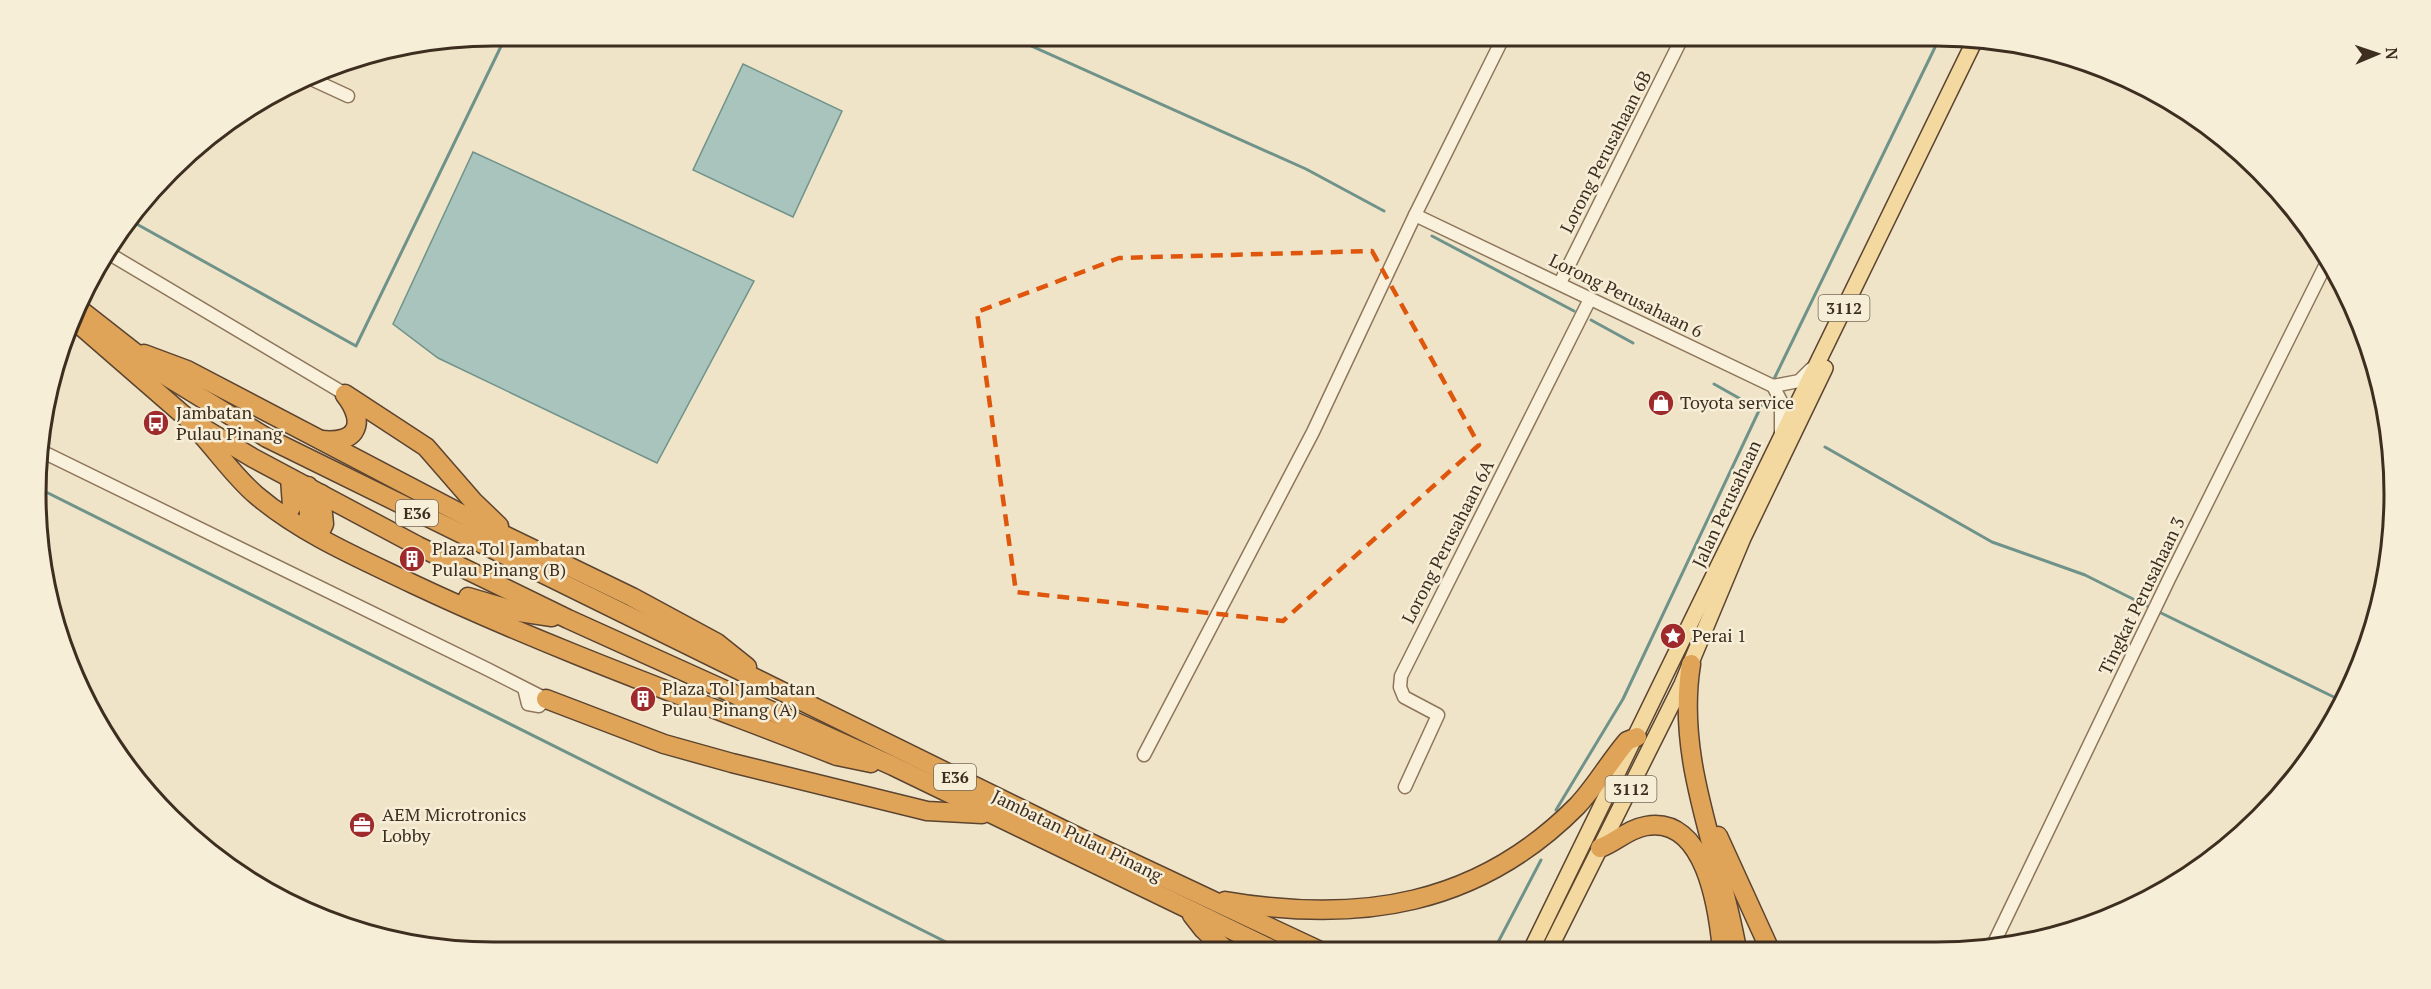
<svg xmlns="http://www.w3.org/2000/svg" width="2431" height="989" viewBox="0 0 2431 989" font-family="'PT Serif',serif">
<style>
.water{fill:#a9c4bc;stroke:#6f938a;stroke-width:1.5}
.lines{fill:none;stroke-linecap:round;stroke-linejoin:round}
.stream{stroke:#6f938a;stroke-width:3}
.minor-casing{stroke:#8d765c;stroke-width:15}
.major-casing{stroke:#5b4430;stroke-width:18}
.highway-casing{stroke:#5b4430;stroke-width:21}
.minor{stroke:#faf1dc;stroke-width:12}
.major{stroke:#f3d9a0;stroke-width:15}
.highway{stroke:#e0a458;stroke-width:18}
.marked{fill:none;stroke:#df570d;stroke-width:4.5;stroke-dasharray:12 8;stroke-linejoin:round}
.labels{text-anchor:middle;stroke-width:5;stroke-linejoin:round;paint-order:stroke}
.shield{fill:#f7eed8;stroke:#756857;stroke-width:1.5}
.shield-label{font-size:16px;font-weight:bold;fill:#3d2e20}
.street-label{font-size:18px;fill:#3d2e20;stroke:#f7eed8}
.poi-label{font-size:18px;fill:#3d2e20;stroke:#f7eed8;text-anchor:start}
.rim{fill:none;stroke:#3d2e20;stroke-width:3}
</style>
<rect width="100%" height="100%" fill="#f0e4c8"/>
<g class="water">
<polygon points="743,64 842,111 793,217 693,170"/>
<polygon points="473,152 754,281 657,463 438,358 393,324"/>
</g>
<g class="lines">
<g class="stream">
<polyline points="1009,36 1306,169 1384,211"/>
<polyline points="133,222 356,346 506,36"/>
<polyline points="1432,236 1574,311"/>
<polyline points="1591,320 1633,343"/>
<polyline points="1774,379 1940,37"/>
<polyline points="1714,384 1760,410"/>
<polyline points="1825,447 1992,542 2085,575 2151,608"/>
<polyline points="42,490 966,952"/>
<polyline points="2157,611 2342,701"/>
<polyline points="1556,810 1623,699 1764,400"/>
<polyline points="1494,950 1541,860"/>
</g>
<g class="minor-casing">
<g id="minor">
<polyline points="309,78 348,96"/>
<polyline points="1415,215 1773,386 1781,401 1781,433"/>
<polyline points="108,253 345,394"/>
<polyline points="1560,283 1683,36"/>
<polyline points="1773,386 1799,381 1811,369"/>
<polyline points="41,451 487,669 546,699 539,706 528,704 524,688"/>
<polyline points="1144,755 1313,432 1415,215 1504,36"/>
<polyline points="1405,787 1438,715 1404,697 1400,687 1401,676 1590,299"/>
<polyline points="1991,949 2169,579 2328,260"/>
</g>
</g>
<g class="major-casing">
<g id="major">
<polyline points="1531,950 1974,42"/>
<polyline points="1549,950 1682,684 1743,538 1825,368"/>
</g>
</g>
<g class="highway-casing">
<g id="highway">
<polyline points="78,308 161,373 267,438 1084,840 1320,951"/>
<polyline points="73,319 188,419 253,458 418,546 568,619 893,766 1275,951"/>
<polyline points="144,354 187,370 477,522 632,597 717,643 747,667"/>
<polyline points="345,394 426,447 473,501 499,526"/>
<path d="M 201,434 C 219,454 236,478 256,495 C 302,534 359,558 413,584 C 551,649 696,701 837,756 L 871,763"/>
<path d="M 321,440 C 359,444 366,422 345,395"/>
<polyline points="288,512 292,506 290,478"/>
<polyline points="306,523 309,516 308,486"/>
<polyline points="320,532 324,524 321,494"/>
<polyline points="468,597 519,612 552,617"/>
<path d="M 1691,664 C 1675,763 1721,854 1737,950"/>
<polyline points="546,699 664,744 732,763 927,811 982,814"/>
<polyline points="1718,836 1770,950"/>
<path d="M 1600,848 C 1616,842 1628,829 1646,826 C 1705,815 1718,908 1722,950"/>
<path d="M 1225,901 C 1359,924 1478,906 1577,806 C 1596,786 1609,762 1627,741 L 1637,737"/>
<polyline points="1192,915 1203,929 1227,951"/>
</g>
</g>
<use href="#minor" class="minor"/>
<use href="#major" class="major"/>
<use href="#highway" class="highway"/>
</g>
<path class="marked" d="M 1372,251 L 1479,445 L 1283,621 L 1016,592 L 977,312 L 1119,258 Z"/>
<defs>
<g id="shop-disc" transform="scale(1.35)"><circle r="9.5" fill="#9e2a2b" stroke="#f7eed8"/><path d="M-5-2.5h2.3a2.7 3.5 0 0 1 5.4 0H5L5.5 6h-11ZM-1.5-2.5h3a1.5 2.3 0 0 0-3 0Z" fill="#fff"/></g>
<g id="bus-disc" transform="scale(1.35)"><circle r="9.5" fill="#9e2a2b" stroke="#f7eed8"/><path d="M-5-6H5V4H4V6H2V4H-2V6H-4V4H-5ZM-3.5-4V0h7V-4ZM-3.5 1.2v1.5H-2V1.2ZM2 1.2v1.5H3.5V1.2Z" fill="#fff"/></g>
<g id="building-disc" transform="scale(1.35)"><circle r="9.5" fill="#9e2a2b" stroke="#f7eed8"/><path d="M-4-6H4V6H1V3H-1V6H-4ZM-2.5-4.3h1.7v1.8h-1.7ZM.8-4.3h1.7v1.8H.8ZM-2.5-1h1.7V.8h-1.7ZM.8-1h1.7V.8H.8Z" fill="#fff"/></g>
<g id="sight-disc" transform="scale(1.35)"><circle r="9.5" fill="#9e2a2b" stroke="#f7eed8"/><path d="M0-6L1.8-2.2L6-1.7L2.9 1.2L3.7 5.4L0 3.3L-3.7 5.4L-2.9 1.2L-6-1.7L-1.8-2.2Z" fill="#fff"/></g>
<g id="office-disc" transform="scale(1.35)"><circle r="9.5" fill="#9e2a2b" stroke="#f7eed8"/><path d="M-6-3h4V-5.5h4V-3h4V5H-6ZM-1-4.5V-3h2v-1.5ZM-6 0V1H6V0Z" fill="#fff"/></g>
</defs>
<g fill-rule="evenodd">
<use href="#shop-disc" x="1661" y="403"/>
<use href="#bus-disc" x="156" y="423"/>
<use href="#building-disc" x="412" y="559"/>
<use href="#sight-disc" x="1673" y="636"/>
<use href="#building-disc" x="643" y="699"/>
<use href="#office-disc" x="362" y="825"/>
</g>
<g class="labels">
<g class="shield">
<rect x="1818.5" y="295" width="51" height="26" rx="4.5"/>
<rect x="396" y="500" width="42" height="26" rx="4.5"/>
<rect x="934" y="764" width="42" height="26" rx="4.5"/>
<rect x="1605.5" y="776" width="51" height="26" rx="4.5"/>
</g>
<g class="shield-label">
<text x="1844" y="314">3112</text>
<text x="417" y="519">E36</text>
<text x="955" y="783">E36</text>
<text x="1631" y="795">3112</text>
</g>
<g class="street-label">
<text transform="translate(1606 152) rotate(-63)" y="6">Lorong Perusahaan 6B</text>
<text transform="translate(1626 296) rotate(26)" y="6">Lorong Perusahaan 6</text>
<text transform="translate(1727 504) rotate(-65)" y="6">Jalan Perusahaan</text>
<text transform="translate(1448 542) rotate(-63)" y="6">Lorong Perusahaan 6A</text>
<text transform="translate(2142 596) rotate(-64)" y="6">Tingkat Perusahaan 3</text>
<text transform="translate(1077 836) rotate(26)" y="6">Jambatan Pulau Pinang</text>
</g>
<g class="poi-label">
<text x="1680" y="409">Toyota service</text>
<text x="176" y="419">Jambatan<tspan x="176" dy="21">Pulau Pinang</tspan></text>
<text x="432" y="555">Plaza Tol Jambatan<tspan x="432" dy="21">Pulau Pinang (B)</tspan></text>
<text x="1692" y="642">Perai 1</text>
<text x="662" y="695">Plaza Tol Jambatan<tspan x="662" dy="21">Pulau Pinang (A)</tspan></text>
<text x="382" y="821">AEM Microtronics<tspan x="382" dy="21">Lobby</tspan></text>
</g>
</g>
<path d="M0 0H2431V989H0ZM494 46H1936A448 448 0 0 1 2384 494V494A448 448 0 0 1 1936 942H494A448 448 0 0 1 46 494V494A448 448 0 0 1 494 46Z" fill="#f7eed8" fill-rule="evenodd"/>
<path class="rim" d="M494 46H1936A448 448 0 0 1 2384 494V494A448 448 0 0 1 1936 942H494A448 448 0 0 1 46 494V494A448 448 0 0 1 494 46Z"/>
<g transform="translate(2377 54) rotate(88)" stroke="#f7eed8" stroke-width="4.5" paint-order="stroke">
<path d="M0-4.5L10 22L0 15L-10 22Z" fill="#3d2e20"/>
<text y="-9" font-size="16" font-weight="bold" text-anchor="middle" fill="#3d2e20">N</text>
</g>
</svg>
